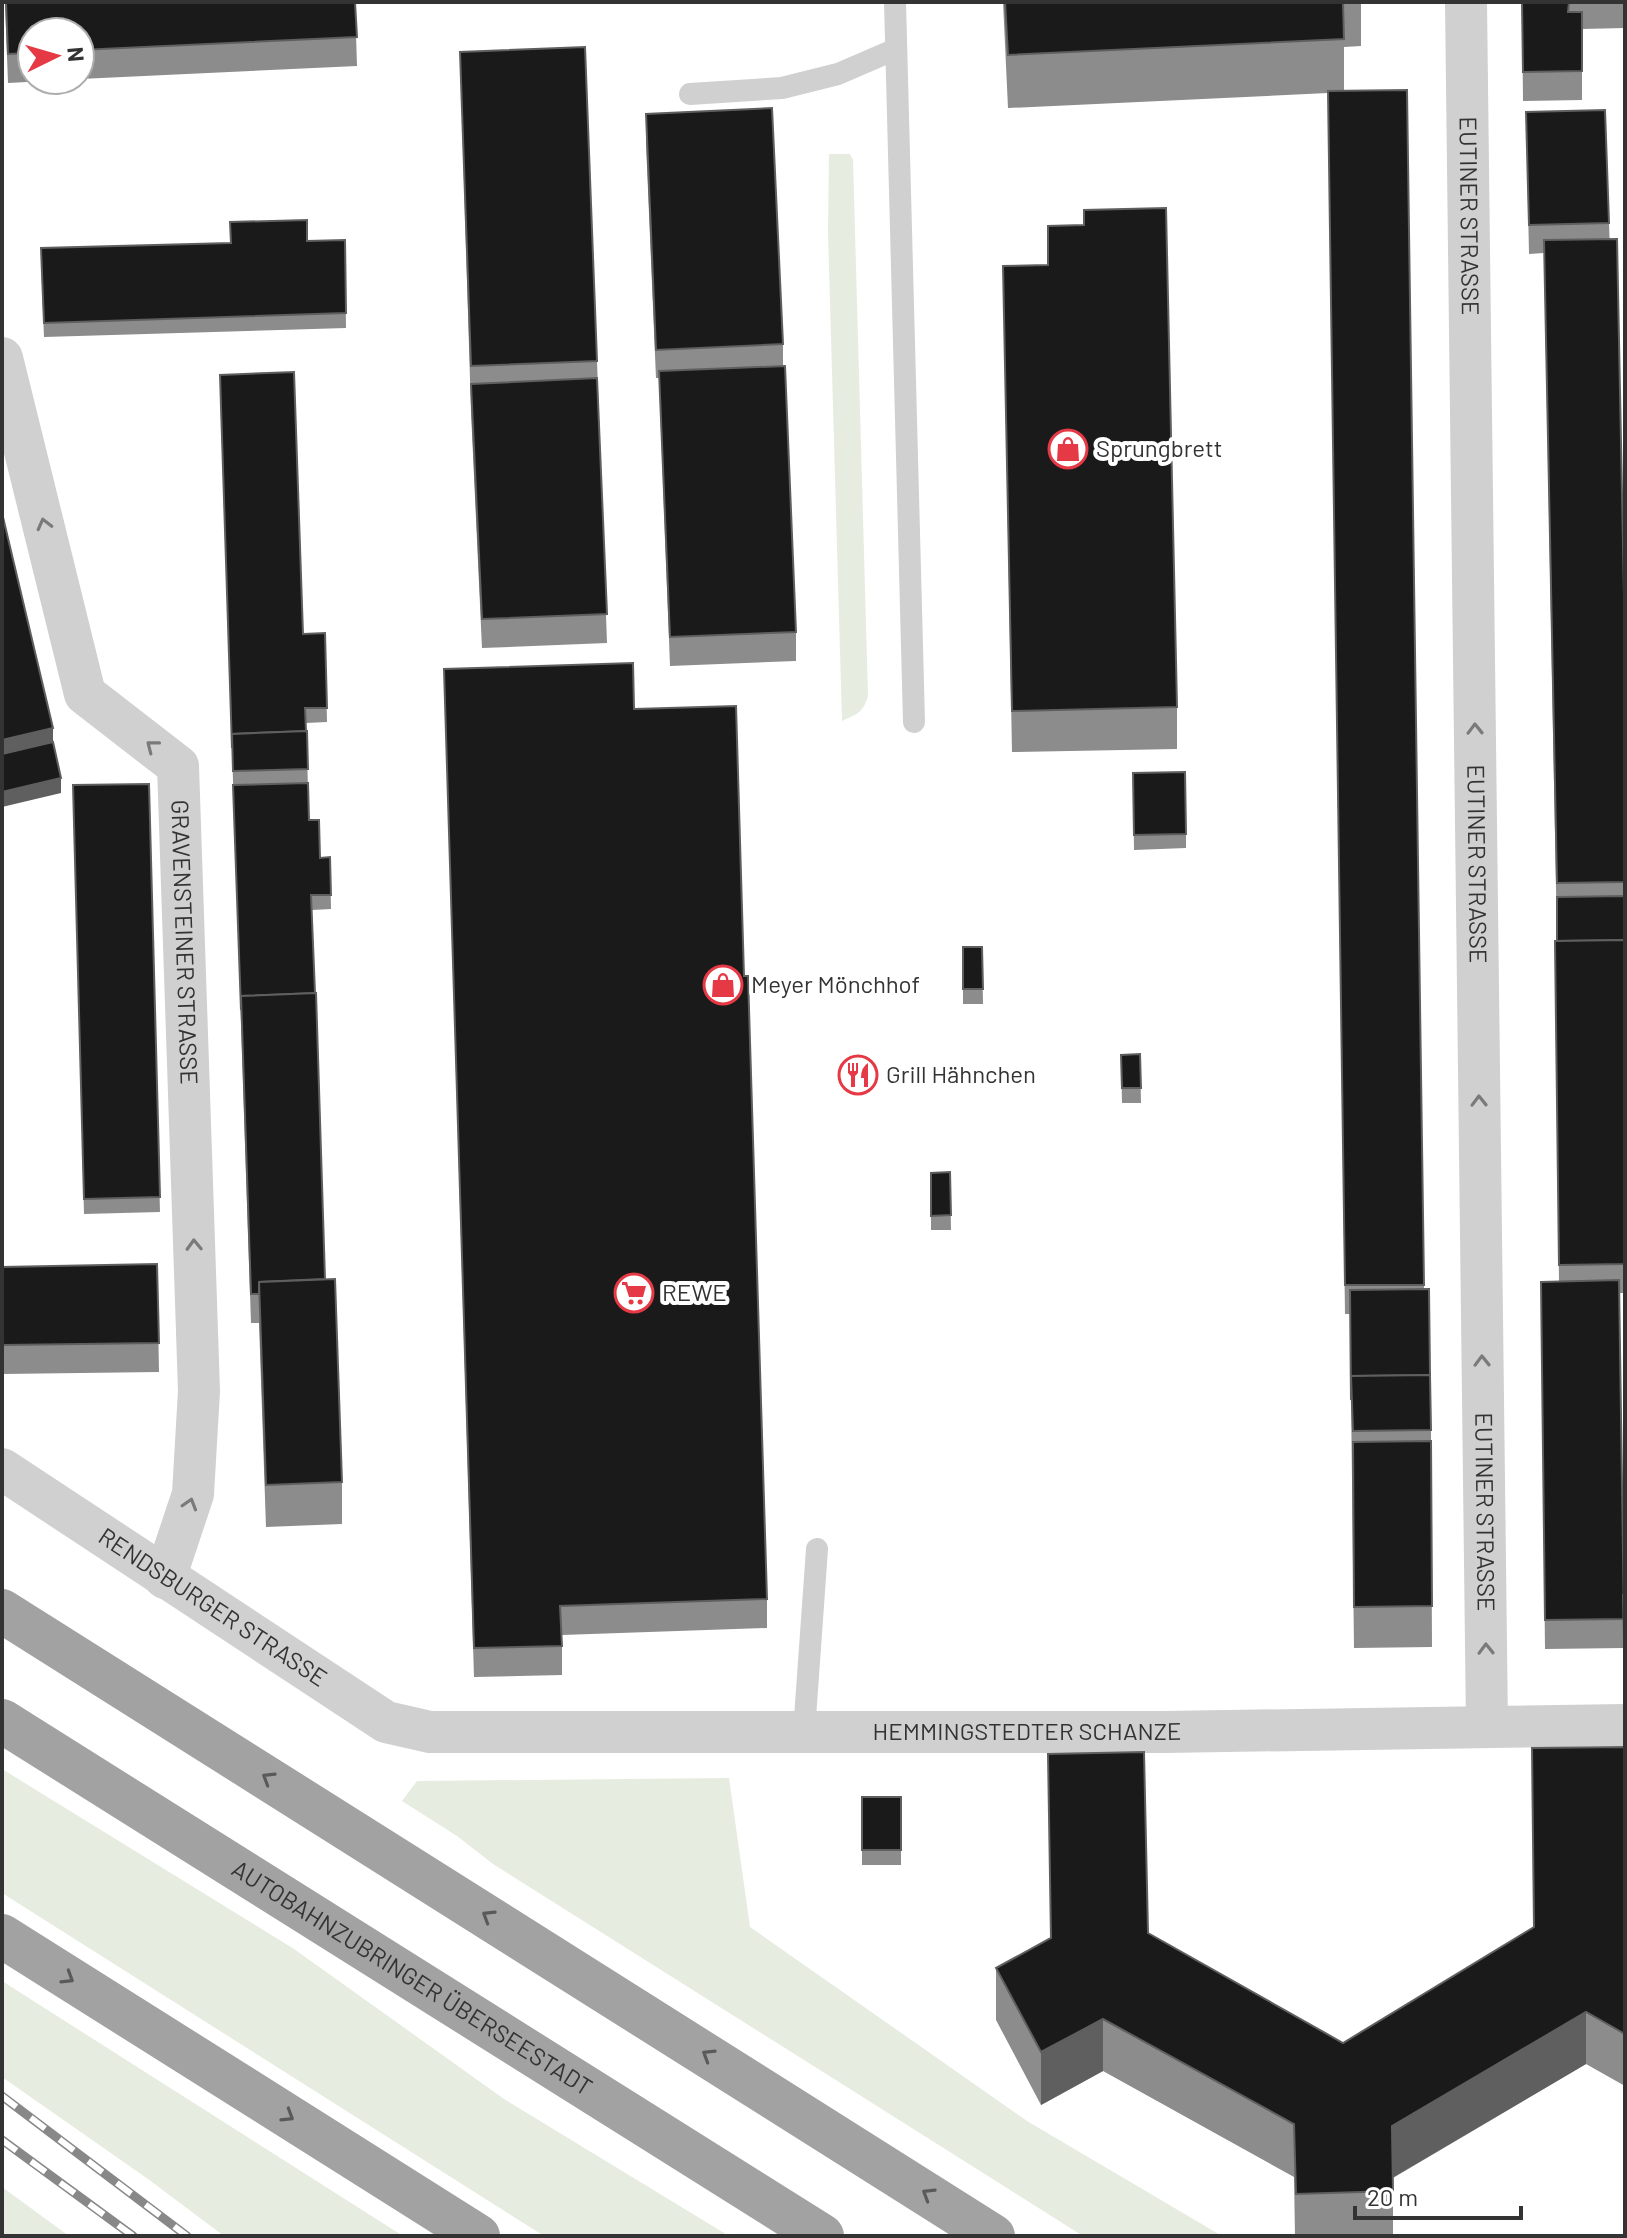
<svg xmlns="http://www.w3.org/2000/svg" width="1627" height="2238" viewBox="0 0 1627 2238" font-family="Barlow,sans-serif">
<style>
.green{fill:#e6ecdf}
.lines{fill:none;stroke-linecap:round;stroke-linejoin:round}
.service{stroke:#d0d0d0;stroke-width:22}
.minor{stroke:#d0d0d0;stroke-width:42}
.trunk{stroke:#a2a2a2;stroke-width:44}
.rail-casing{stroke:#888;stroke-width:9}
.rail{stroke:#fff;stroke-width:6;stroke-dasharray:18;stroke-linecap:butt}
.wall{fill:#8c8c8c}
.shaded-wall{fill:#5f5f5f}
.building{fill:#1a1a1a;stroke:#5f5f5f;stroke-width:2}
.oneway{stroke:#7a7a7a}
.oneway2{stroke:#5a5a5a}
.labels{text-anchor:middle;stroke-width:8;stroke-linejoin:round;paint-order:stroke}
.street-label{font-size:24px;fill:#333;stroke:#fff}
.poi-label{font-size:24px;fill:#333;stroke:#fff;text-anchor:start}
</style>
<rect width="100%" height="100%" fill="#fff"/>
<g class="green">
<path d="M 829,154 L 850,154 L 853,160 L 868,696 C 863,713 857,714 842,721 L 828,232 Z"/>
<polygon points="2,1769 294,1949 504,2099 729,2236 544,2236 2,1893"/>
<polygon points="729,1778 750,1927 1027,2121 1222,2236 1083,2236 493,1864 457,1836 402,1801 417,1781"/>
<polygon points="2,1981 403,2236 224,2236 148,2179 2,2077"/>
<polygon points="2,2187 69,2236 2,2236"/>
</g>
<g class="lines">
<g class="service">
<polyline points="895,2 914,722"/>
<polyline points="690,94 782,88 838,74 896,49"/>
<polyline points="804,1732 817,1549"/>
</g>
<g class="minor">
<path id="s1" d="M 1466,2 L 1487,1727"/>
<path id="s2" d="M 2,358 L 85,694 L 178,766 L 199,1391 L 193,1494 L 165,1578"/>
<path id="s3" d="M 2,1469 L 386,1722 L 430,1732 L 1165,1732 L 1625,1725"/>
</g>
<g class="trunk">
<polyline points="2,1611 993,2236"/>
<path id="s4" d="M 2,1721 L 822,2236"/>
<polyline points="2,1936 478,2236"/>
</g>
<g class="rail-casing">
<g id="rail">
<polyline points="2,2096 187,2236"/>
<polyline points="2,2140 133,2236"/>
</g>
</g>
<use href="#rail" class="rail"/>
</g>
<g class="wall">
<polygon points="5,2 355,2 357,66 80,79 80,32 32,32 32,80 65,80 8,83"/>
<polygon points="1003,2 1361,2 1361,46 1344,47 1344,91 1407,90 1424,1289 1431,1430 1432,1647 1354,1648 1350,1314 1345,1314 1328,93 1008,108"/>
<polygon points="1522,2 1625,2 1625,28 1582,29 1582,100 1523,101"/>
<polygon points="460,52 597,361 607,643 482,648 471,412"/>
<polygon points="1526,112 1609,223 1625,646 1625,1293 1619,1293 1625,1653 1624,1634 1624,1648 1545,1649 1541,1282 1559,1281 1555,970 1557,941 1544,253 1529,254"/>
<polygon points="646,114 783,344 783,366 796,632 796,661 670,666 659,378 656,378 646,143"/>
<polygon points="230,222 307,241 345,240 346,328 44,337 41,263 231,243"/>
<polygon points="1048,226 1177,707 1177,749 1012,752 1003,266 1048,265"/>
<polygon points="220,389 303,634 325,633 327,722 306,723 309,820 320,858 330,857 331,909 312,910 325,1279 342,1482 342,1524 266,1527 259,1323 251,1323"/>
<polygon points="444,669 634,709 744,976 767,1599 767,1628 562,1635 562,1675 474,1677"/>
<polygon points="1133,773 1186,834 1186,848 1134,850"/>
<polygon points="149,784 160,1212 84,1214 73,785"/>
<polygon points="963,947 982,947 983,1004 963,1004"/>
<polygon points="1140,1054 1141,1103 1122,1103 1121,1055"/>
<polygon points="950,1172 951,1230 931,1230 931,1173"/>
<polygon points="157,1264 159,1372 2,1374 2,1267"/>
<polygon points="1625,1747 1625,2086 1586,2064 1393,2178 1393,2236 1295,2236 1294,2177 1103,2071 1041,2105 996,2020 996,1968 1051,1938 1048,1754 1148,1933 1343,2043 1534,1927 1532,1748"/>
<rect x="862" y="1797" width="39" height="68"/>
</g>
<g class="shaded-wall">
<polygon points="53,728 53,757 2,769 2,740"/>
<polygon points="61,778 61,793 2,807 2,792"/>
<polygon points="1586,2012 1586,2064 1392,2178 1392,2126"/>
<polygon points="1103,2019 1103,2071 1041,2105 1041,2052"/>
</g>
<g class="building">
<polygon points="6,2 355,2 357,37 80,50 80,32 32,32 32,53 8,54"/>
<polygon points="1005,2 1343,2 1344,39 1008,55"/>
<polygon points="1522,2 1569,2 1568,12 1582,12 1582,71 1523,72"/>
<polygon points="585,47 597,361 471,366 460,52"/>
<polygon points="1407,90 1424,1285 1345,1285 1328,91"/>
<polygon points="772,108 783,344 656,350 646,114"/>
<polygon points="1605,110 1609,223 1529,225 1526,112"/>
<polygon points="1166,208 1177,707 1012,711 1003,266 1048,265 1048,226 1084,225 1084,210"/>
<polygon points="307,220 307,241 345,240 346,313 44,323 41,248 231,243 230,222"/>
<polygon points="1617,239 1625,646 1625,882 1557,883 1544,240"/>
<polygon points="785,366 796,632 670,637 659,371"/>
<polygon points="294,372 303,634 325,633 327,708 305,708 306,731 232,734 232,748 220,375"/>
<polygon points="597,378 607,614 482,619 471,384"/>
<polygon points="2,513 53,728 2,740"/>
<polygon points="633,663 634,709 736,706 744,976 748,976 767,1599 560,1606 562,1646 474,1648 444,669"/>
<polygon points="307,731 308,769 233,771 232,734"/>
<polygon points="53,742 61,778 2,792 2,754"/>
<polygon points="1185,772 1186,834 1134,835 1133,773"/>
<polygon points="308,783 309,820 319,820 320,858 330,857 331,895 311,895 315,993 241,996 241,1010 233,785"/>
<polygon points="149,784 160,1197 84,1199 73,785"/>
<polygon points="1625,896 1625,940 1557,941 1557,897"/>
<polygon points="1625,940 1625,1264 1559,1265 1555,941"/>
<polygon points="963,947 982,947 983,989 963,989"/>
<polygon points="316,993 325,1279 259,1282 259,1294 251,1294 241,996"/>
<polygon points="1140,1054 1141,1088 1122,1088 1121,1055"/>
<polygon points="950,1172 951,1215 931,1216 931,1173"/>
<polygon points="157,1264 159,1343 2,1345 2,1267"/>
<polygon points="335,1279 342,1482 266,1485 259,1282"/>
<polygon points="1619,1280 1624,1619 1545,1620 1541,1282"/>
<polygon points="1429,1289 1430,1375 1351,1376 1351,1400 1350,1290"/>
<polygon points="1430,1375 1431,1430 1353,1431 1351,1376"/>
<polygon points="1431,1441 1432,1606 1354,1607 1353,1442"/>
<polygon points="1623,1595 1625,1595 1625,1638 1624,1638"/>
<polygon points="1625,1747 1625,2034 1586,2012 1392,2126 1393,2191 1296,2194 1294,2124 1103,2019 1041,2052 996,1968 1051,1938 1048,1754 1144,1752 1148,1933 1343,2043 1534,1927 1532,1748"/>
<rect x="862" y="1797" width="39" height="53"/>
</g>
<defs><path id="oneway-chevron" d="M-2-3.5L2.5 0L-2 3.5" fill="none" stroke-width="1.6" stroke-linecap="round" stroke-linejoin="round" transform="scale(2)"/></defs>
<g class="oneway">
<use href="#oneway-chevron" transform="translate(44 524) rotate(-104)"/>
<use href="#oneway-chevron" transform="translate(1475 729) rotate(-91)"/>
<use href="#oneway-chevron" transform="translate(152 746) rotate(-142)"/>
<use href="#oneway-chevron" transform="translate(1479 1101) rotate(-91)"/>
<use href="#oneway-chevron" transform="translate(194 1245) rotate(-92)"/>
<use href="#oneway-chevron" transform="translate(1482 1361) rotate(-91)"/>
<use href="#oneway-chevron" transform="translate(190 1504) rotate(-73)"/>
<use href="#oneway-chevron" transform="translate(1486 1649) rotate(-91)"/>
</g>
<g class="oneway2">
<use href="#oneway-chevron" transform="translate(268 1778) rotate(-148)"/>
<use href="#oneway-chevron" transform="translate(488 1916) rotate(-148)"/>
<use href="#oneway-chevron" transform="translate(68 1978) rotate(32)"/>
<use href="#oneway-chevron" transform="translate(708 2055) rotate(-148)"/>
<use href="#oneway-chevron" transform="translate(288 2116) rotate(32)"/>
<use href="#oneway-chevron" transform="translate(928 2194) rotate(-148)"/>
</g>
<defs>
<g id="shop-ring" transform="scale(2)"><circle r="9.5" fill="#fff" stroke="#e63946" stroke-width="1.5"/><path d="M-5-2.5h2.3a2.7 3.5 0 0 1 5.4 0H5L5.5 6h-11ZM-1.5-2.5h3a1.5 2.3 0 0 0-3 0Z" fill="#e63946"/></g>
<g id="restaurant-ring" transform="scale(2)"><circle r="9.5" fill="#fff" stroke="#e63946" stroke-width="1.5"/><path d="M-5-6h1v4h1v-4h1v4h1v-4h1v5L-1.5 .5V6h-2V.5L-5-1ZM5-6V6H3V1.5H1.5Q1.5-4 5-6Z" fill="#e63946"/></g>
<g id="supermarket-ring" transform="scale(2)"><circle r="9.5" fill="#fff" stroke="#e63946" stroke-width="1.5"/><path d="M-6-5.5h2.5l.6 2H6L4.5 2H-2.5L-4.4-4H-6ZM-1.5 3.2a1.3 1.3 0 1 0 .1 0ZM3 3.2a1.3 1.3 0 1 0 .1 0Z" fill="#e63946"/></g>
</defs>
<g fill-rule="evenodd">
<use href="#shop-ring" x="1068" y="449"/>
<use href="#shop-ring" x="723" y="985"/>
<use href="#restaurant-ring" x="858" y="1075"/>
<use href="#supermarket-ring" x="634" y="1293"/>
</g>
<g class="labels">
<g class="street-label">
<text dy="8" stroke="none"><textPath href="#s1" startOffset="214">EUTINER STRASSE</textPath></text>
<text dy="8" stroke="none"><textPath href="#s1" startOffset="862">EUTINER STRASSE</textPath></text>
<text dy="8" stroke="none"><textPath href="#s2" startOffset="640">GRAVENSTEINER STRASSE</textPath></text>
<text dy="8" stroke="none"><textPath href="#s1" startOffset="1510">EUTINER STRASSE</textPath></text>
<text dy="8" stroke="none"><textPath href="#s3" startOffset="252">RENDSBURGER STRASSE</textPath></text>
<text dy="8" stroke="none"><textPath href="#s3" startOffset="1102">HEMMINGSTEDTER SCHANZE</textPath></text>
<text dy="8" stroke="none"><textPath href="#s4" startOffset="484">AUTOBAHNZUBRINGER ÜBERSEESTADT</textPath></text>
</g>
<g class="poi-label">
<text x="1096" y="457">Sprungbrett</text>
<text x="751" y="993">Meyer Mönchhof</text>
<text x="886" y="1083">Grill Hähnchen</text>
<text x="662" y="1301">REWE</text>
</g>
</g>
<rect width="1627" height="2238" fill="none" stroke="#333333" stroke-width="8"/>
<g transform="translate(56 56) rotate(85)"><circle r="38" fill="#ffffff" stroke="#adadad" stroke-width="2"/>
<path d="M0-6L14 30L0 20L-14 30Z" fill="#e63946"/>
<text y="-12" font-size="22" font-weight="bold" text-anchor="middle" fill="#333333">N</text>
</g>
<path d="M1355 2206v12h166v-12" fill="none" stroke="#333333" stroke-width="4"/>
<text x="1367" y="2206" font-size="24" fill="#333333" stroke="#ffffff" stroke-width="6" paint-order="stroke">20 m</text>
</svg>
